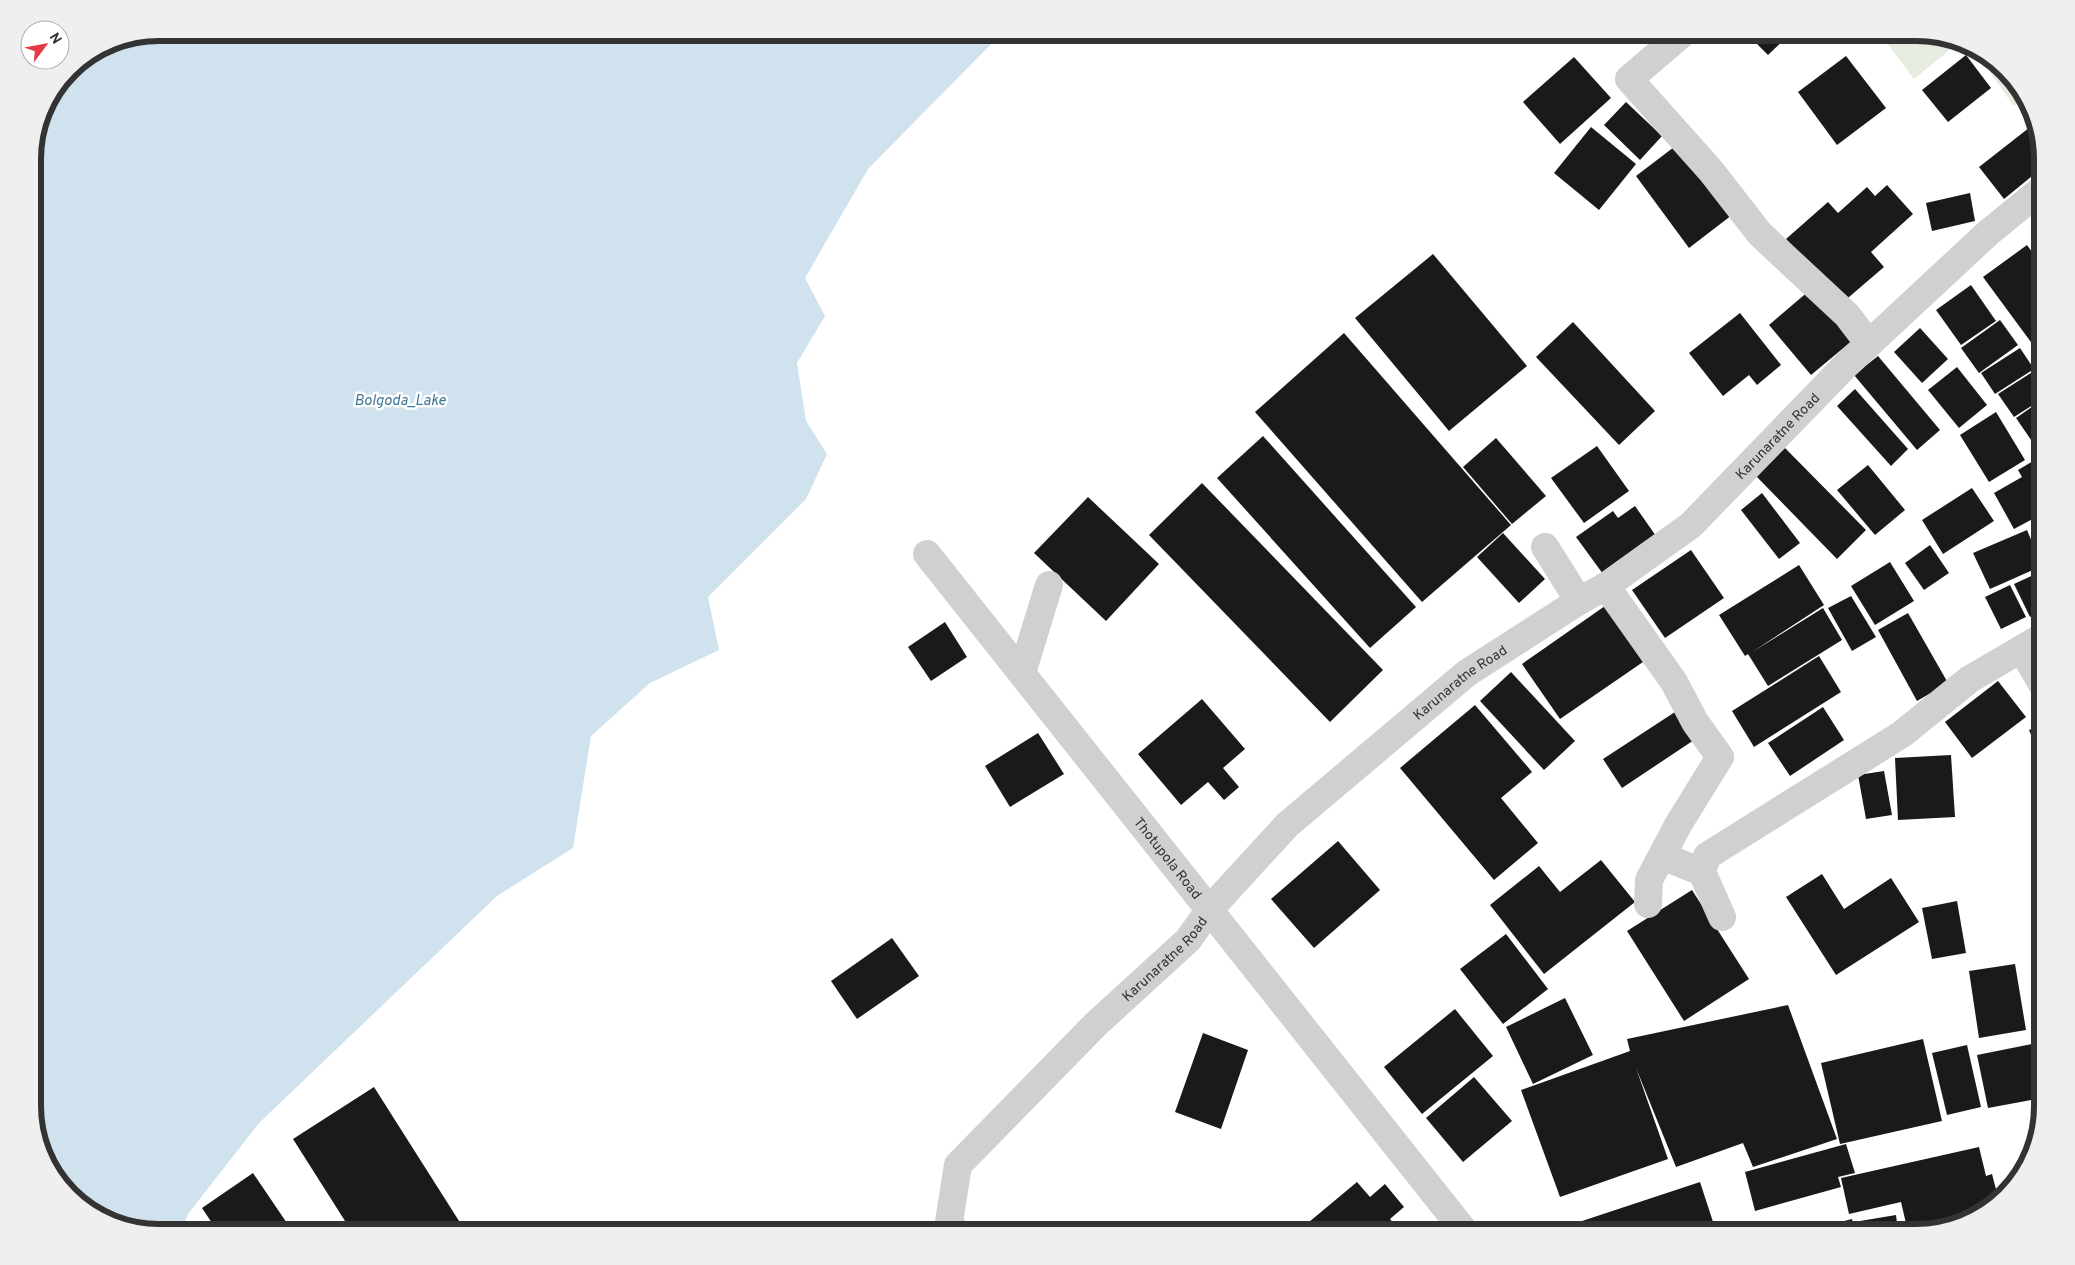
<svg xmlns="http://www.w3.org/2000/svg" width="2075" height="1265" viewBox="0 0 2075 1265" font-family="Overpass,sans-serif">
<style>
.green{fill:#e6ecdf}
.water{fill:#cfe2ee}
.building{fill:#1a1a1a}
.lines{fill:none;stroke-linecap:round;stroke-linejoin:round}
.minor{stroke:#d0d0d0;stroke-width:28}
.labels{text-anchor:middle;stroke-width:5;stroke-linejoin:round;paint-order:stroke}
.street-label{font-size:14px;fill:#333;stroke:#fff}
.water-label{font-size:15px;font-style:italic;fill:#3f7597;stroke:#fff}
.rim{fill:none;stroke:#333;stroke-width:6}
</style>
<rect width="100%" height="100%" fill="#fff"/>
<g class="green">
<polygon points="1883,33 1915,33 1957,44 1914,79 1881,35"/>
<polygon points="1973,48 1979,50 2025,96 2028,104 2013,105"/>
</g>
<polygon class="water" points="160,33 1002,33 868,169 805,278 825,316 797,363 806,421 827,454 806,499 708,597 719,650 650,683 591,736 573,848 497,896 259,1123 188,1214 181,1232 160,1232 96,1215 50,1169 33,1114 33,151 42,111 70,69 111,42"/>
<g class="building">
<polygon points="1746,33 1786,33 1789,35 1768,55"/>
<polygon points="1966,55 1991,88 1948,122 1922,90"/>
<polygon points="1846,56 1886,108 1837,145 1798,92"/>
<polygon points="1574,57 1611,98 1560,144 1523,102"/>
<polygon points="1626,102 1662,136 1640,160 1604,125"/>
<polygon points="2034,124 2042,151 2042,168 2004,199 1979,167"/>
<polygon points="1591,127 1636,164 1599,210 1554,173"/>
<polygon points="1678,144 1732,215 1689,248 1636,176"/>
<polygon points="1887,185 1913,214 1871,252 1884,267 1842,303 1786,239 1828,202 1838,213 1867,187 1875,196"/>
<polygon points="1970,193 1975,221 1932,231 1926,203"/>
<polygon points="2027,245 2042,266 2042,357 1983,277"/>
<polygon points="1433,254 1527,366 1449,431 1355,318"/>
<polygon points="1971,285 1996,321 1961,345 1936,310"/>
<polygon points="1810,290 1853,340 1811,375 1769,325"/>
<polygon points="1740,313 1781,365 1757,385 1749,375 1723,396 1689,353"/>
<polygon points="2000,320 2018,345 1979,373 1961,348"/>
<polygon points="1573,322 1655,411 1619,445 1536,357"/>
<polygon points="1920,328 1948,359 1922,383 1894,352"/>
<polygon points="1344,333 1511,525 1422,602 1255,412"/>
<polygon points="2020,348 2034,369 1995,394 1981,373"/>
<polygon points="1878,356 1940,430 1917,450 1854,375"/>
<polygon points="1957,367 1987,405 1959,428 1928,390"/>
<polygon points="2034,371 2042,384 2042,399 2014,417 1998,394"/>
<polygon points="1855,389 1908,449 1891,466 1837,406"/>
<polygon points="2042,400 2042,456 2016,418"/>
<polygon points="1996,412 2025,460 1989,482 1960,435"/>
<polygon points="1263,436 1416,607 1370,648 1217,478"/>
<polygon points="1496,438 1546,496 1512,524 1463,467"/>
<polygon points="1597,446 1629,491 1584,523 1551,478"/>
<polygon points="1785,448 1866,530 1837,559 1756,476"/>
<polygon points="2035,460 2042,474 2042,514 2014,529 1994,493 2022,477 2018,470"/>
<polygon points="1868,465 1905,510 1875,535 1837,490"/>
<polygon points="1202,483 1383,670 1330,722 1149,535"/>
<polygon points="1972,488 1994,521 1943,554 1922,520"/>
<polygon points="1762,493 1800,543 1779,559 1741,510"/>
<polygon points="1088,497 1159,564 1106,621 1034,553"/>
<polygon points="1635,506 1656,536 1603,574 1576,537 1613,511 1618,518"/>
<polygon points="2027,530 2042,566 1990,589 1973,553"/>
<polygon points="1503,533 1545,579 1519,603 1477,557"/>
<polygon points="1930,545 1949,573 1924,590 1905,563"/>
<polygon points="1691,550 1724,598 1665,638 1632,590"/>
<polygon points="1890,562 1914,601 1875,625 1851,586"/>
<polygon points="1799,565 1824,605 1752,652 1823,608 1842,640 1768,686 1748,654 1745,656 1719,615"/>
<polygon points="2040,572 2042,577 2042,611 2030,617 2014,584"/>
<polygon points="2010,585 2026,617 2001,629 1985,597"/>
<polygon points="1851,596 1876,637 1852,651 1828,608"/>
<polygon points="1605,606 1643,662 1560,719 1522,664"/>
<polygon points="1908,613 1948,683 1917,701 1878,630"/>
<polygon points="945,622 967,657 931,681 908,647"/>
<polygon points="1819,656 1841,692 1754,747 1732,711"/>
<polygon points="1511,672 1575,741 1544,770 1480,701"/>
<polygon points="1998,681 2026,717 1972,758 1945,722"/>
<polygon points="1202,699 1245,749 1223,768 1239,787 1224,800 1208,782 1181,805 1138,754"/>
<polygon points="1475,705 1532,772 1501,798 1538,843 1494,880 1400,768"/>
<polygon points="1823,707 1844,740 1790,776 1768,743"/>
<polygon points="1675,712 1694,740 1622,788 1603,759"/>
<polygon points="2042,725 2042,762 2029,730"/>
<polygon points="1038,733 1064,774 1010,807 985,766"/>
<polygon points="1951,755 1955,817 1898,820 1895,758"/>
<polygon points="1884,771 1892,815 1866,819 1858,775"/>
<polygon points="1338,841 1380,890 1314,948 1271,899"/>
<polygon points="1601,860 1635,902 1544,974 1490,905 1539,866 1560,892"/>
<polygon points="1822,874 1844,909 1891,878 1919,922 1836,975 1786,897"/>
<polygon points="1692,890 1749,979 1684,1021 1627,931"/>
<polygon points="1957,901 1966,953 1932,959 1922,908"/>
<polygon points="1506,934 1548,989 1503,1024 1460,969"/>
<polygon points="892,938 919,976 857,1019 831,981"/>
<polygon points="2015,964 2026,1030 1979,1038 1969,971"/>
<polygon points="1565,998 1593,1055 1533,1084 1506,1027"/>
<polygon points="1788,1005 1837,1139 1753,1167 1743,1143 1676,1167 1636,1068 1668,1159 1560,1197 1521,1090 1630,1051 1627,1039"/>
<polygon points="1455,1009 1493,1056 1422,1114 1384,1067"/>
<polygon points="1203,1033 1248,1050 1221,1129 1175,1112"/>
<polygon points="1923,1039 1942,1121 1840,1144 1821,1063"/>
<polygon points="2032,1044 2042,1098 1988,1108 1977,1055"/>
<polygon points="1967,1045 1981,1107 1947,1115 1932,1053"/>
<polygon points="1474,1077 1512,1121 1463,1162 1426,1118"/>
<polygon points="374,1087 466,1232 352,1232 293,1139"/>
<polygon points="1846,1144 1855,1173 1838,1177 1841,1187 1755,1211 1745,1172"/>
<polygon points="1979,1147 1986,1176 1992,1174 1998,1197 1979,1216 1916,1232 1908,1232 1901,1202 1849,1214 1841,1178"/>
<polygon points="253,1173 293,1232 218,1232 202,1208"/>
<polygon points="1357,1182 1370,1197 1385,1184 1404,1207 1390,1219 1401,1232 1297,1232"/>
<polygon points="1700,1182 1715,1228 1702,1232 1575,1232 1573,1224"/>
<polygon points="1896,1215 1898,1232 1862,1232 1860,1221"/>
<polygon points="1852,1219 1855,1232 1802,1232"/>
</g>
<g class="lines">
<g class="minor">
<polyline points="1683,33 1629,79 1711,171 1760,234 1847,315 1869,344"/>
<polyline points="1545,547 1579,601"/>
<path id="s1" d="M 927,554 L 1465,1232"/>
<polyline points="1606,586 1674,682 1695,722 1720,757 1678,825 1649,880 1648,904"/>
<polyline points="2022,649 2042,684"/>
<polyline points="1022,673 1049,585"/>
<polyline points="1662,856 1702,872 1707,856 1902,734 1970,679 2042,637"/>
<polyline points="1702,872 1722,917"/>
<path id="s2" d="M 956,1232 L 949,1222 L 958,1165 L 1096,1024 L 1188,940 L 1210,909 L 1287,825 L 1467,673 L 1579,601 L 1606,586 L 1691,525 L 1845,366 L 1988,233 L 2042,189"/>
</g>
</g>
<g class="labels">
<g class="street-label">
<text dy="5" stroke="none"><textPath href="#s2" startOffset="1172">Karunaratne Road</textPath></text>
<text dy="5" stroke="none"><textPath href="#s2" startOffset="768">Karunaratne Road</textPath></text>
<text dy="5" stroke="none"><textPath href="#s1" startOffset="388">Thotupola Road</textPath></text>
<text dy="5" stroke="none"><textPath href="#s2" startOffset="362">Karunaratne Road</textPath></text>
</g>
<g class="water-label">
<text x="400" y="405">Bolgoda_Lake</text>
</g>
</g>
<path d="M0 0H2075V1265H0ZM159 41H1916A118 118 0 0 1 2034 159V1106A118 118 0 0 1 1916 1224H159A118 118 0 0 1 41 1106V159A118 118 0 0 1 159 41Z" fill="#efefef" fill-rule="evenodd"/>
<path class="rim" d="M159 41H1916A118 118 0 0 1 2034 159V1106A118 118 0 0 1 1916 1224H159A118 118 0 0 1 41 1106V159A118 118 0 0 1 159 41Z"/>
<g transform="translate(45 45) rotate(58)"><circle r="24" fill="#ffffff" stroke="#adadad"/>
<path d="M0-4L9 19L0 12L-9 19Z" fill="#e63946"/>
<text y="-8" font-size="14" font-weight="bold" text-anchor="middle" fill="#333333">N</text>
</g>
</svg>
